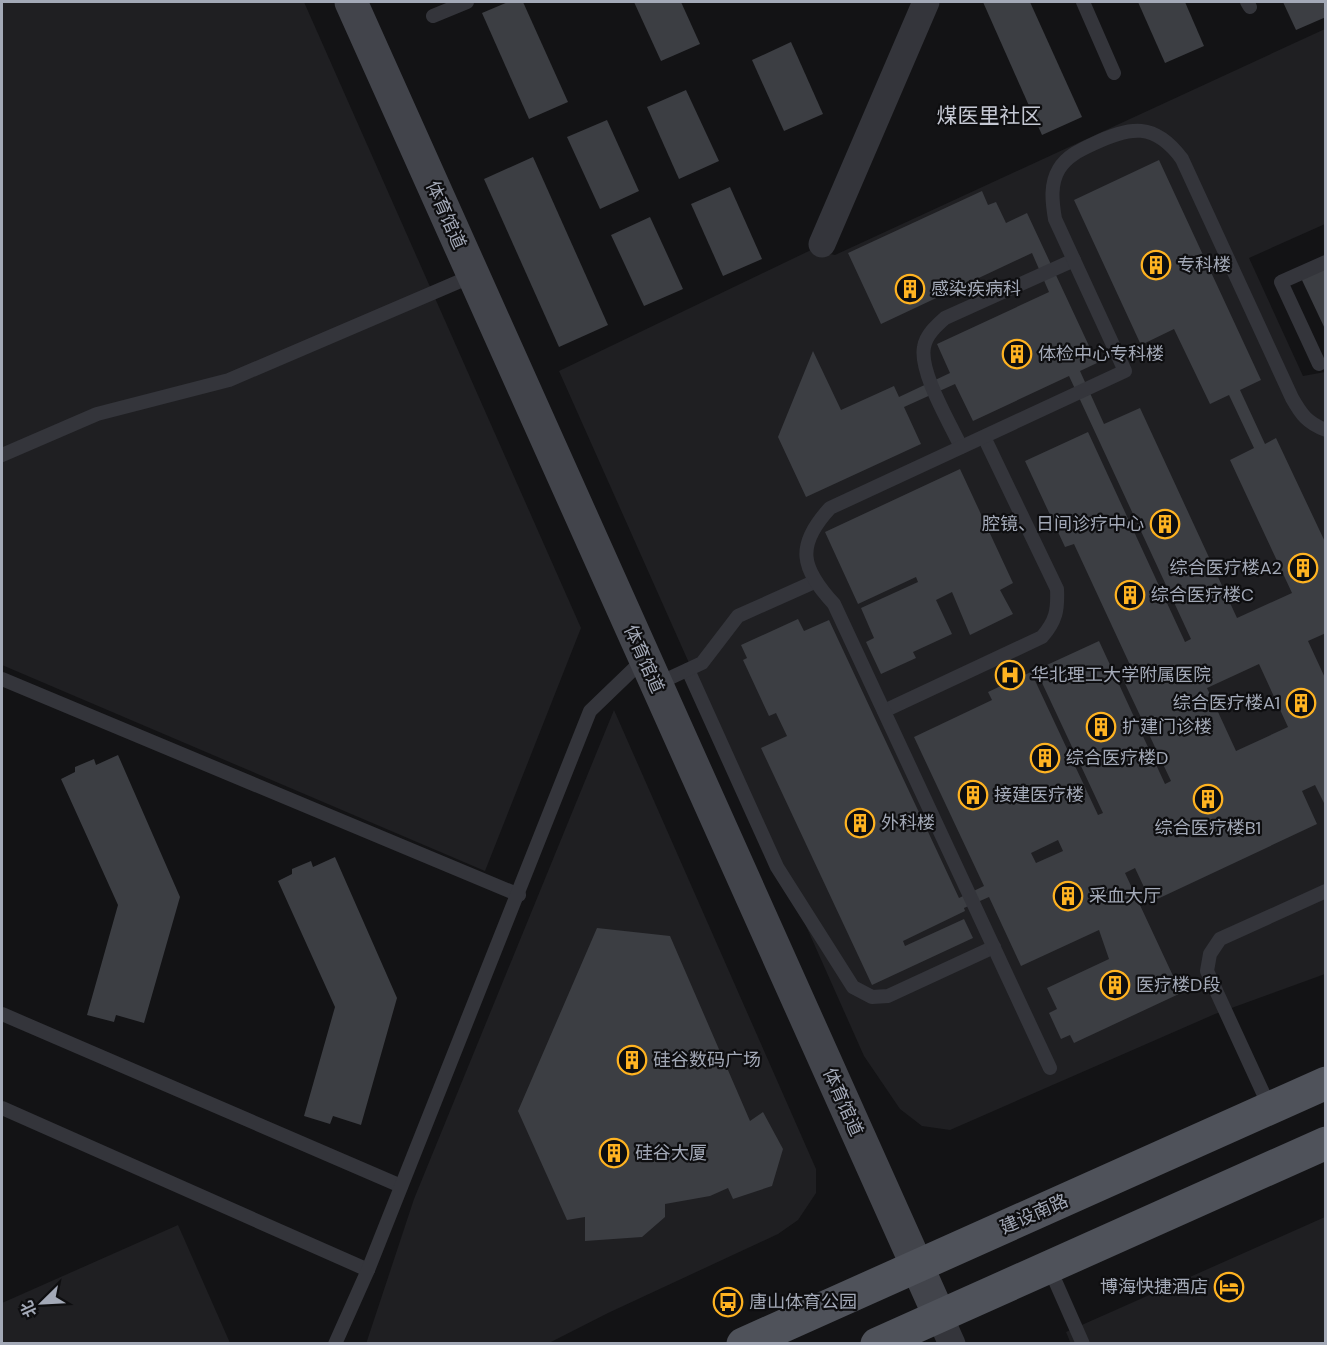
<svg xmlns="http://www.w3.org/2000/svg" width="1327" height="1345" viewBox="0 0 1327 1345" font-family="'DM Sans','Noto Sans SC',sans-serif">
<style>
.built{fill:#1f1f22}
.building{fill:#3c3e43;fill-rule:evenodd}
.lines{fill:none;stroke-linecap:round;stroke-linejoin:round}
.lane{stroke:#34353b;stroke-width:14}
.street{stroke:#34353b;stroke-width:27}
.secondary{stroke:#42444b;stroke-width:33}
.primary{stroke:#4f525a;stroke-width:33}
.labels{text-anchor:middle;stroke-width:4.5;stroke-linejoin:round;paint-order:stroke}
.street-label{font-size:18px;fill:#a3a9b7;stroke:#0e0e10}
.poi-label{font-size:18px;fill:#a3a9b7;stroke:#0e0e10;text-anchor:start}
.quarter-label{font-size:21px;fill:#c5c8d3;stroke:#0e0e10}
</style>
<rect width="100%" height="100%" fill="#131315"/>
<g class="built">
<polygon points="2,2 304,2 581,628 485,871 2,665"/>
<polygon points="1325,29 1325,224 1249,258 1303,376 1325,372 1325,974 1215,1014 950,1130 922,1126 900,1109 864,1056 559,371 811,250 835,255"/>
<polygon points="614,710 816,1169 816,1193 798,1220 778,1234 608,1313 549,1343 366,1344 414,1199"/>
<polygon points="1325,1217 1325,1343 1071,1344 1066,1332"/>
<polygon points="178,1225 230,1343 2,1343 2,1303"/>
</g>
<g class="building">
<polygon points="508,2 523,2 568,102 529,119 482,13"/>
<polygon points="634,2 681,2 700,44 661,61"/>
<polygon points="983,2 1030,2 1082,117 1042,135"/>
<polygon points="1138,2 1185,2 1204,46 1165,63"/>
<polygon points="1283,2 1326,2 1326,17 1296,30"/>
<polygon points="791,42 823,114 784,131 752,60"/>
<polygon points="686,90 719,161 679,179 647,107"/>
<polygon points="607,120 639,191 600,209 567,137"/>
<polygon points="533,157 608,325 559,347 484,179"/>
<path d="M 1159,160 L 1261,380 L 1240,390 L 1265,444 L 1276,438 L 1326,544 L 1326,633 L 1308,641 L 1326,680 L 1326,807 L 1315,785 L 1302,791 L 1317,824 L 1151,902 L 1135,868 L 1125,873 L 1181,993 L 1074,1043 L 1070,1035 L 1061,1039 L 1049,1013 L 1057,1009 L 1047,988 L 1109,959 L 1099,930 L 1021,966 L 989,897 L 964,908 L 965,911 L 903,941 L 905,946 L 964,919 L 973,938 L 872,985 L 761,748 L 787,736 L 776,713 L 769,716 L 743,660 L 747,658 L 741,645 L 798,619 L 804,631 L 829,620 L 959,898 L 984,886 L 914,737 L 992,700 L 988,692 L 1031,672 L 1098,815 L 1103,813 L 1036,670 L 1099,641 L 1165,784 L 1171,781 L 1120,673 L 1131,667 L 1074,544 L 1065,547 L 1025,461 L 1088,432 L 1185,642 L 1191,639 L 1069,376 L 973,421 L 955,384 L 904,407 L 921,444 L 806,497 L 778,437 L 813,351 L 841,410 L 894,386 L 899,397 L 950,373 L 937,344 L 1049,292 L 1032,253 L 881,324 L 848,253 L 982,191 L 988,205 L 996,202 L 1006,223 L 1027,213 L 1097,363 L 1080,371 L 1104,424 L 1140,408 L 1237,618 L 1292,593 L 1230,460 L 1254,448 L 1229,395 L 1210,404 L 1174,329 L 1141,345 L 1074,200 ZM 1259,664 L 1288,727 L 1236,751 L 1207,688 ZM 1058,840 L 1063,851 L 1036,863 L 1031,853 Z"/>
<polygon points="730,187 762,259 723,276 691,204"/>
<polygon points="650,217 683,289 644,306 611,235"/>
<polygon points="1326,267 1326,331 1301,278"/>
<polygon points="960,469 1013,583 1000,590 1013,614 970,635 952,592 936,600 952,634 913,652 916,658 881,674 866,642 874,638 861,608 918,582 916,577 858,604 825,532"/>
<polygon points="118,755 180,897 144,1023 116,1015 114,1022 87,1015 118,905 61,779 75,772 75,767 94,759 96,765"/>
<polygon points="335,857 397,998 361,1125 333,1116 330,1124 304,1116 335,1007 278,881 292,874 292,869 311,861 313,867"/>
<polygon points="597,928 670,936 750,1121 763,1112 783,1149 772,1186 733,1199 728,1188 710,1196 665,1204 665,1217 642,1237 585,1241 585,1217 567,1220 518,1111"/>
</g>
<g class="lines">
<g class="lane">
<polyline points="1083,2 1114,73"/>
<polyline points="1247,2 1250,7"/>
<polyline points="433,16 467,2"/>
<polyline points="1319,364 1281,282 1326,262"/>
<path d="M 961,447 C 950,423 919,372 924,347 C 926,335 936,326 945,318 L 1074,260"/>
<polyline points="2,455 97,414 229,380 472,276"/>
<polyline points="688,670 777,867 853,987 872,997 888,996 994,947"/>
<polyline points="2,679 519,895"/>
<polyline points="657,684 702,663 738,616 814,582"/>
<path d="M 884,711 L 1042,637 C 1056,621 1058,610 1057,589 L 984,437"/>
<polyline points="2,1014 401,1186"/>
<path d="M 1050,1068 L 834,604 C 801,568 795,546 830,508 L 1125,371 L 1055,219 C 1052,201 1050,184 1059,169 C 1067,156 1080,150 1093,144 C 1130,126 1155,122 1182,159 L 1292,398 C 1301,414 1307,423 1326,430"/>
<polyline points="2,1108 368,1270"/>
<polyline points="1270,1108 1207,971 1210,954 1220,939 1326,891"/>
<polyline points="1049,1267 1083,1344"/>
<polyline points="335,1344 368,1270 590,711 644,659"/>
</g>
<g class="street">
<polyline points="822,244 926,2"/>
<polyline points="939,1315 952,1344"/>
</g>
<polyline class="secondary" points="351,2 939,1315"/>
<g class="primary">
<polyline points="743,1344 1326,1083"/>
<polyline points="877,1344 1326,1143"/>
</g>
</g>
<defs>
<g id="building-ring" transform="scale(1.5)"><circle r="9.5" fill="#0e0e10" stroke="#ffb321" stroke-width="1.5"/><path d="M-4-6H4V6H1V3H-1V6H-4ZM-2.5-4.3h1.7v1.8h-1.7ZM.8-4.3h1.7v1.8H.8ZM-2.5-1h1.7V.8h-1.7ZM.8-1h1.7V.8H.8Z" fill="#ffb321"/></g>
<g id="hospital-ring" transform="scale(1.5)"><circle r="9.5" fill="#0e0e10" stroke="#ffb321" stroke-width="1.5"/><path d="M-5-5h3v3.5h4V-5h3V5h-3V1.5h-4V5h-3Z" fill="#ffb321"/></g>
<g id="hotel-ring" transform="scale(1.5)"><circle r="9.5" fill="#0e0e10" stroke="#ffb321" stroke-width="1.5"/><path d="M-6-4.5h1.5V1H6V5H4.5V3h-9V5H-6ZM-4 0a1.8 1.8 0 1 1 3.6 0ZM.5 0V-2.5h3Q6-2.5 6 0Z" fill="#ffb321"/></g>
<g id="bus-ring" transform="scale(1.5)"><circle r="9.5" fill="#0e0e10" stroke="#ffb321" stroke-width="1.5"/><path d="M-5-6H5V4H4V6H2V4H-2V6H-4V4H-5ZM-3.5-4V0h7V-4ZM-3.5 1.2v1.5H-2V1.2ZM2 1.2v1.5H3.5V1.2Z" fill="#ffb321"/></g>
</defs>
<g fill-rule="evenodd">
<use href="#building-ring" x="1156" y="265"/>
<use href="#building-ring" x="910" y="289"/>
<use href="#building-ring" x="1017" y="354"/>
<use href="#building-ring" x="1165" y="524"/>
<use href="#building-ring" x="1303" y="568"/>
<use href="#building-ring" x="1130" y="595"/>
<use href="#hospital-ring" x="1010" y="675"/>
<use href="#building-ring" x="1301" y="703"/>
<use href="#building-ring" x="1101" y="727"/>
<use href="#building-ring" x="1045" y="758"/>
<use href="#building-ring" x="973" y="795"/>
<use href="#building-ring" x="1208" y="799"/>
<use href="#building-ring" x="860" y="823"/>
<use href="#building-ring" x="1068" y="896"/>
<use href="#building-ring" x="1115" y="985"/>
<use href="#building-ring" x="632" y="1060"/>
<use href="#building-ring" x="614" y="1153"/>
<use href="#hotel-ring" x="1229" y="1287"/>
<use href="#bus-ring" x="728" y="1302"/>
</g>
<g class="labels">
<g class="street-label">
<text transform="translate(446 215) rotate(66)" y="6">体育馆道</text>
<text transform="translate(644 659) rotate(66)" y="6">体育馆道</text>
<text transform="translate(843 1102) rotate(66)" y="6">体育馆道</text>
<text transform="translate(1034 1214) rotate(-24)" y="6">建设南路</text>
</g>
<g class="poi-label">
<text x="1177" y="271">专科楼</text>
<text x="931" y="295">感染疾病科</text>
<text x="1038" y="360">体检中心专科楼</text>
<text x="1144" y="530" text-anchor="end">腔镜、日间诊疗中心</text>
<text x="1282" y="574" text-anchor="end">综合医疗楼A2</text>
<text x="1151" y="601">综合医疗楼C</text>
<text x="1031" y="681">华北理工大学附属医院</text>
<text x="1280" y="709" text-anchor="end">综合医疗楼A1</text>
<text x="1122" y="733">扩建门诊楼</text>
<text x="1066" y="764">综合医疗楼D</text>
<text x="994" y="801">接建医疗楼</text>
<text x="881" y="829">外科楼</text>
<text x="1208" y="834" text-anchor="middle">综合医疗楼B1</text>
<text x="1089" y="902">采血大厅</text>
<text x="1136" y="991">医疗楼D段</text>
<text x="653" y="1066">硅谷数码广场</text>
<text x="635" y="1159">硅谷大厦</text>
<text x="1208" y="1293" text-anchor="end">博海快捷酒店</text>
<text x="749" y="1308">唐山体育公园</text>
</g>
<g class="quarter-label">
<text x="989" y="123">煤医里社区</text>
</g>
</g>
<rect width="1327" height="1345" fill="none" stroke="#a3a9b7" stroke-width="6"/>
<g transform="translate(42 1303) rotate(246)" stroke="#0e0e10" stroke-width="4.5" paint-order="stroke">
<path d="M0-4.5L10 22L0 15L-10 22Z" fill="#a3a9b7"/>
<text y="-9" font-size="16" font-weight="bold" text-anchor="middle" fill="#a3a9b7">北</text>
</g>
</svg>
